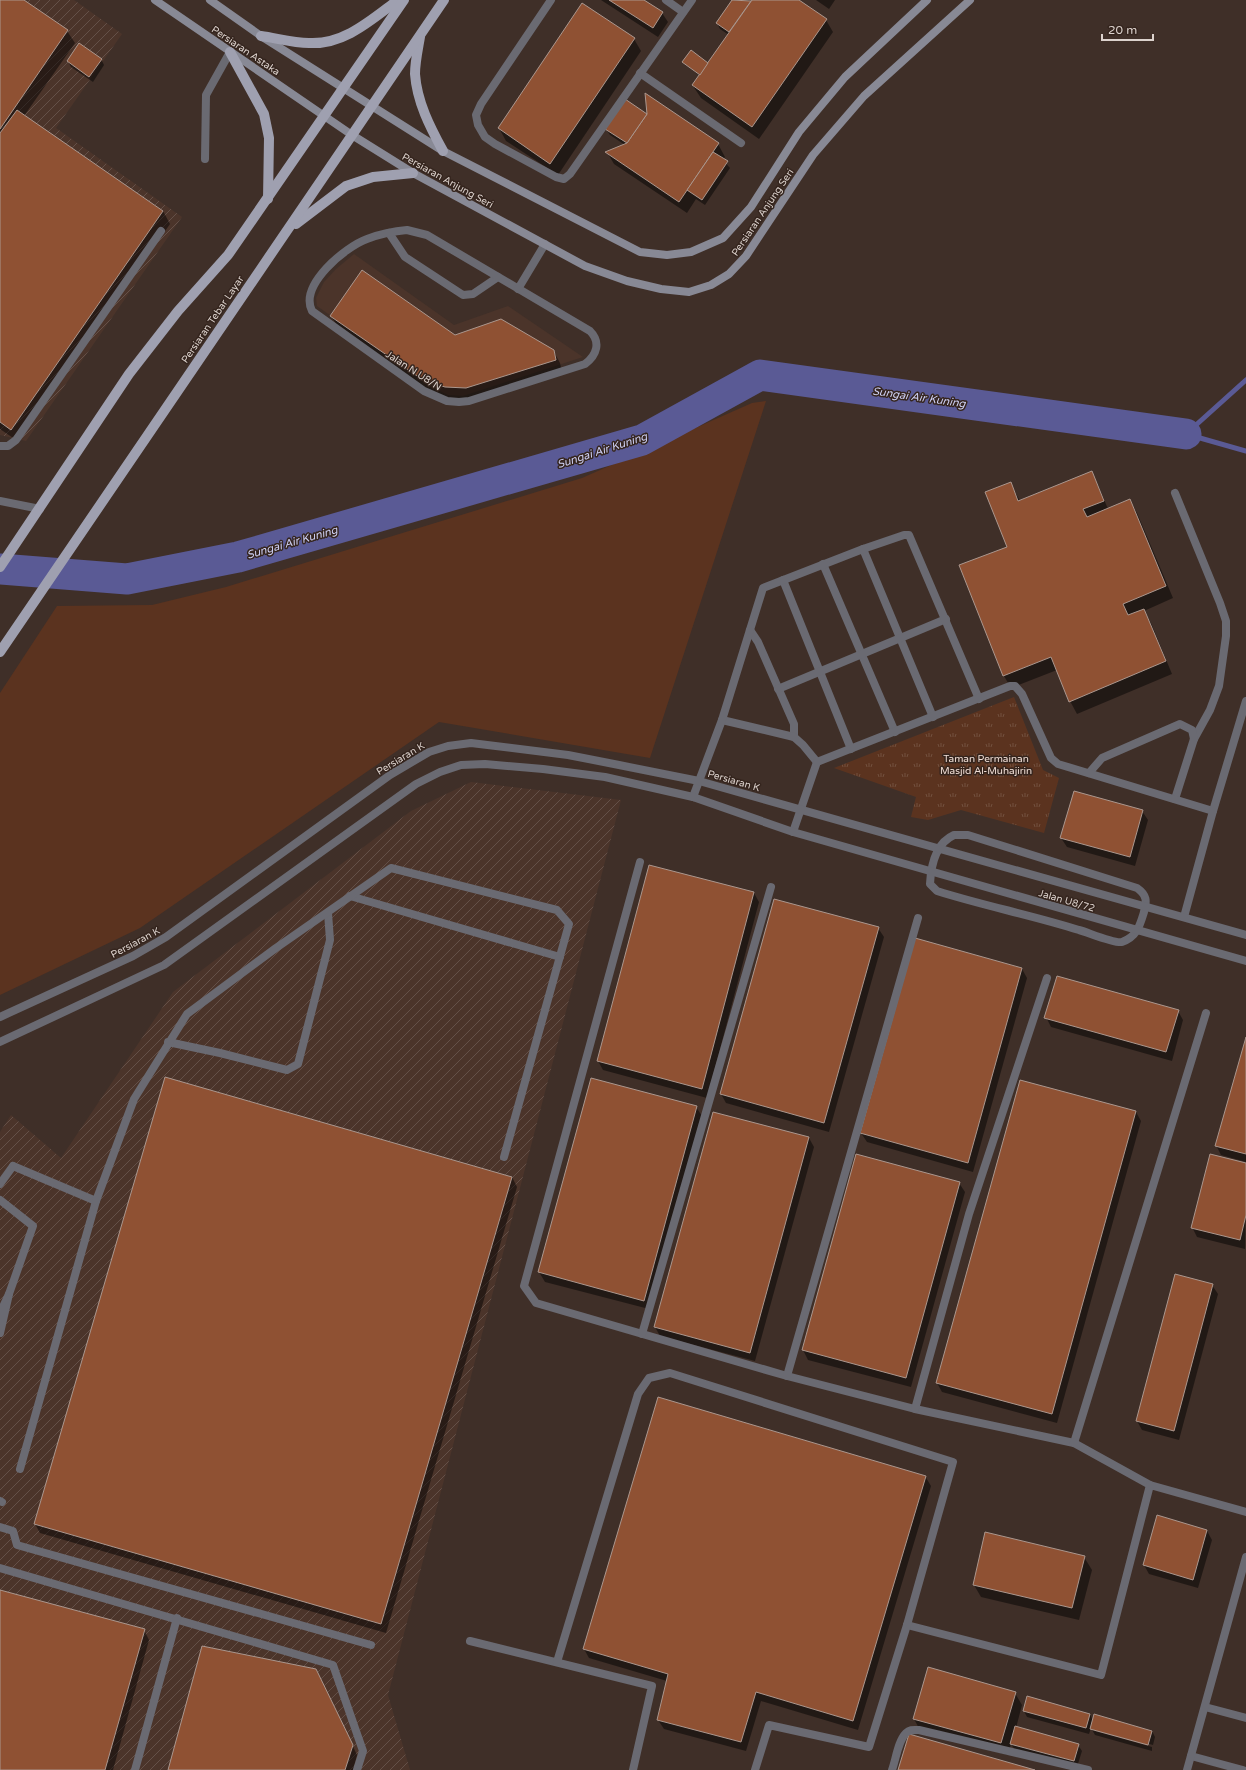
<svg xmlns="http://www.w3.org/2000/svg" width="1246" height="1770" viewBox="0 0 1246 1770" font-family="'Varela Round',sans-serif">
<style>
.built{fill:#4b342a}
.industrial{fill:url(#industrial-furrows)}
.grass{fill:#5b331f}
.park{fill:url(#park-tufts)}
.shadow{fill:#0007}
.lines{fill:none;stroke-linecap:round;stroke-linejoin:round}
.stream{stroke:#5a5a95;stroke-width:5}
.river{stroke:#5a5a95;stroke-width:31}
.building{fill:#8f5133;stroke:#ab978e}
.lane{stroke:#6a6a72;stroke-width:8}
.street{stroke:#6a6a72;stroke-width:8}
.secondary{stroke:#888995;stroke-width:8}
.primary{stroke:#9fa0b0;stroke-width:10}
.labels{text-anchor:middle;stroke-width:3;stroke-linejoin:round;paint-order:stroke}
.street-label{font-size:10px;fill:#dcd2cd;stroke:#35251e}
.park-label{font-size:10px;fill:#f2dfd6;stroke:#35251e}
.water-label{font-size:11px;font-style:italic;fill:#d0d2f6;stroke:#35251e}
</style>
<defs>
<pattern id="industrial-furrows" width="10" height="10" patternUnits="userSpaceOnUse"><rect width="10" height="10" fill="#4b342a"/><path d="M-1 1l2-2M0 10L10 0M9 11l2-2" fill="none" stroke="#645048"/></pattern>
<pattern id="park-tufts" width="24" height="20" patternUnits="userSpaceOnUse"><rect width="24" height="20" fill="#5b331f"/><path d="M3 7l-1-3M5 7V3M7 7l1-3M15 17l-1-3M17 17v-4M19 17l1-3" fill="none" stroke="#72503e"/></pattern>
</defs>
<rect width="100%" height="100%" fill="#3f2f28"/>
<polygon class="built" points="354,254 454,325 508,306 583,357 463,396 448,395 429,386 317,306 316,298 324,282 336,269"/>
<g class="industrial">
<polygon points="0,0 74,0 122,34 56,128 182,217 26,441 0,435"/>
<polygon points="471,782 621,800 388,1695 410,1770 0,1770 0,1132 11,1115 61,1158 173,992 411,811"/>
</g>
<polygon class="grass" points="766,401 650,758 439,722 140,928 0,995 0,693 57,606 152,605 226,587 582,478 752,403"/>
<polygon class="park" points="1014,697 1043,770 1059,778 1044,833 961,810 928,820 911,817 916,797 834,768"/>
<g class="shadow">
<polygon points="0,0 23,0 67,31 75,43 24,116 163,211 170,224 19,442 0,429"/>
<polygon points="601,0 642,0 662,13 668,22 658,37"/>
<polygon points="733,0 749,0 751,2 753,0 797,0 826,20 833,32 759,139 701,98 693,86 700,76 683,62 708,64 729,35 720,29 717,23"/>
<polygon points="816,0 835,0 829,9"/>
<polygon points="634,39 641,51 558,175 506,141 499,128"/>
<polygon points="101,59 104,65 93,82 71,67 68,61"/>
<polygon points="646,114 718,144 725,157 723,160 730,168 705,205 696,199 687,213 614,164 607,152 625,145 610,135 606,129"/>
<polygon points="331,316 553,350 560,363 562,372 474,401 453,400 431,393 339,328"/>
<polygon points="1091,473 1098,485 1108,509 1130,500 1137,513 1173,598 1144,611 1151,623 1172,674 1077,714 1070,701 1057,670 1011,688 1004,676 961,566 1008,547 1010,483 1020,501"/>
<polygon points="1142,811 1148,820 1135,866 1067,847 1061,838"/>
<polygon points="650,866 754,893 759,902 707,1098 603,1070 598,1061"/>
<polygon points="878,928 884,937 829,1132 726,1103 721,1094"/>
<polygon points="1022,969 1027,978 973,1172 867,1142 861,1133"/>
<polygon points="1178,1011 1183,1020 1172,1061 1051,1027 1046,1017"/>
<polygon points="1246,1040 1246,1162 1221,1155 1216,1145"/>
<polygon points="696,1107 702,1116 649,1309 545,1282 539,1272"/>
<polygon points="1136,1112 1141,1121 1057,1423 942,1392 937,1383"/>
<polygon points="809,1138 814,1147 755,1361 660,1336 655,1327"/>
<polygon points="857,1155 959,1183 965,1192 911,1387 808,1360 803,1350"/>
<polygon points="1246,1164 1245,1249 1197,1237 1192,1227"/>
<polygon points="512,1177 517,1187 386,1633 40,1533 35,1524"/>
<polygon points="1212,1285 1218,1294 1179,1440 1142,1430 1137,1421"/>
<polygon points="925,1476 931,1486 858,1730 761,1701 746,1751 664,1729 658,1720 667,1681 589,1658 584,1649"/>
<polygon points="1158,1517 1207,1531 1212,1540 1198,1588 1149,1574 1144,1565"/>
<polygon points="1084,1557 1092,1570 1079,1620 981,1597 974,1585"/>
<polygon points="0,1591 144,1630 149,1640 113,1770 0,1770"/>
<polygon points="321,1680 357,1755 353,1770 169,1770"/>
<polygon points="1015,1693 1022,1705 1016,1728 1078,1745 1082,1751 1077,1767 1015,1750 1011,1744 1008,1755 921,1732 914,1719"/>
<polygon points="1024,1711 1090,1714 1093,1721 1152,1731 1155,1737 1153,1745 1095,1729 1095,1731 1152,1747 1152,1751 1095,1735 1091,1728 1089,1734 1027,1717"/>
</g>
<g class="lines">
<g class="stream">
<polyline points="1186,434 1246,380"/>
<polyline points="1186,434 1246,451"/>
</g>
<polyline class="river" points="0,569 127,579 238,557 642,440 760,375 1186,434"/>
</g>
<g class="building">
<polygon points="0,0 24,0 68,30 0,129"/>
<polygon points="609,0 644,0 663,12 653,28"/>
<polygon points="732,0 751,1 729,32 716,23"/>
<polygon points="799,0 827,19 752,127 692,85 752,0"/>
<polygon points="582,3 635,38 550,164 498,128"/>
<polygon points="79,43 102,59 89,77 67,61"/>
<polygon points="691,50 708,63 700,75 682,62"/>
<polygon points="645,93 719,143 679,202 605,152 627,143 647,114"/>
<polygon points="625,99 647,114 627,143 605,129"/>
<polygon points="17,110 163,211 11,430 0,422 0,133"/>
<polygon points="713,152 728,161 702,200 687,190"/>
<polygon points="362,270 455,335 501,319 554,350 556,360 466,388 445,387 423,380 330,316"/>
<polygon points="1092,471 1104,501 1083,509 1087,517 1130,499 1166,586 1123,604 1128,615 1144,609 1166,661 1069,702 1051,657 1003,676 959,565 1007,547 985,492 1011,482 1018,501"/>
<polygon points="1074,791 1143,810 1130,857 1060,838"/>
<polygon points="649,865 754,892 702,1089 597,1061"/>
<polygon points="774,899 879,927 824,1123 720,1094"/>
<polygon points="915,938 1022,968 968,1163 860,1133"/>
<polygon points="1057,976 1179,1010 1166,1052 1044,1018"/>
<polygon points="1246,1037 1246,1154 1215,1146"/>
<polygon points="165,1077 512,1177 381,1624 34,1524"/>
<polygon points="591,1078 697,1106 644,1301 538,1272"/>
<polygon points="1020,1080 1136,1111 1052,1414 936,1383"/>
<polygon points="713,1112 809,1137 750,1353 654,1327"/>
<polygon points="856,1154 960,1182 906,1378 802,1350"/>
<polygon points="1210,1154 1246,1163 1246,1215 1240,1240 1191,1228"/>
<polygon points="1175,1274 1213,1284 1174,1431 1136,1421"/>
<polygon points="658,1397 926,1476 853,1721 756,1692 741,1742 657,1720 668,1674 583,1649"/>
<polygon points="1157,1515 1207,1530 1193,1580 1143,1565"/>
<polygon points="985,1532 1085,1556 1072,1608 973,1585"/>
<polygon points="0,1590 145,1629 105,1770 0,1770"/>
<polygon points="202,1646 316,1669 353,1745 345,1770 168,1770"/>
<polygon points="928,1667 1016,1692 1001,1743 913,1719"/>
<polygon points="1027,1696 1090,1714 1086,1728 1023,1711"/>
<polygon points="1094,1714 1152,1731 1148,1745 1090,1729"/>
<polygon points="1015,1726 1079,1744 1074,1761 1010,1744"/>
<polygon points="909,1734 1035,1770 898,1770"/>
</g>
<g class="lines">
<g class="lane">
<polyline points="551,0 481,104 476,115 478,125 485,137 495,144 556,177 564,179 570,174 692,0"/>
<polyline points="666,0 683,12"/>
<polyline points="640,73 741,143"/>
<polyline points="205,159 206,95 230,52"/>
<polyline points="389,233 405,257 463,295 473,294 498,277"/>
<polyline points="0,446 8,446 16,440 161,231"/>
<polyline points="1175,493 1220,603 1226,621 1226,636 1219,686 1210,710 1194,739"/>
<polyline points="0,501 40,509"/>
<polyline points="863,549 933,717"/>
<polyline points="823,564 895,732"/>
<polyline points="783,580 851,749"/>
<polyline points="750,630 758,642 794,724 794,737"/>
<polyline points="778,689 946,619"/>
<polyline points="722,720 794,737 803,745 817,762"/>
<polyline points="1089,773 1102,758 1180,724 1192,730 1194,739 1175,799"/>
<polyline points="693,797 722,720 763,588 863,549 904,535 909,535 979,699"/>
<polyline points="793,832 817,762 1010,686 1015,686 1022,694 1051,758 1058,764 1213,811"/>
<path d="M 954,835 L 968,835 L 1137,888 C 1147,895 1147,901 1144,912 C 1140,925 1137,937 1122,942 C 1115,944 1087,932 1079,930 C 1032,915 984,906 937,891 L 930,884 C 931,865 936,843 954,835 Z"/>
<polyline points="640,862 524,1286 536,1303 787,1376 915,1409 1074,1443 1206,1013"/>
<polyline points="350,896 560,957"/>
<polyline points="1184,917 1213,811 1246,701"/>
<polyline points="168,1042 220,1053 287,1070 298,1064 330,940 328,913"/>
<polyline points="13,1166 96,1201 20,1469"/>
<polyline points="0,1200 33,1226 9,1294"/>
<polyline points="96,1201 134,1099 187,1014 276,948 391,868 557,910 569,924 504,1157"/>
<polyline points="0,1313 9,1294 0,1333"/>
<polyline points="642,1334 771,887"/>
<polyline points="787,1376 918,918"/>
<polyline points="915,1409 969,1214 1047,978"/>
<polyline points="1074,1443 1150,1485"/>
<polyline points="0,1501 2,1502"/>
<polyline points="0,1527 13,1531 17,1545 371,1645"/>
<polyline points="0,1568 333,1665 363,1751 357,1770"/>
<polyline points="907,1625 1101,1675 1150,1485 1246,1512"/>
<polyline points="470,1641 652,1686 633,1770"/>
<polyline points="557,1662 638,1394 649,1378 670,1373 953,1462 907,1625 869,1747 769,1725 755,1770"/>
<polyline points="1205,1707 1246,1718"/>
<polyline points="1191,1756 1243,1770"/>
<polyline points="135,1770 177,1618"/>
<path d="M 892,1770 C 896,1759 898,1741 906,1733 C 910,1729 914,1730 919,1730 L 1088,1770"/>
</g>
<g class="street">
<path d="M 407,230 L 427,235 L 590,331 C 601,342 597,355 585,364 L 469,401 L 459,402 L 447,401 L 424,391 L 312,311 C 299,285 345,247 367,239 C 380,234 394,231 407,230 Z"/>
<polyline points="518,289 545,244"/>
<polyline points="0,1017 133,956 166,937 390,775 429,752 448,746 471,743 568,755 619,765 699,781 1246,935"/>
<polyline points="0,1042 164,965 416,784 440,772 461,765 485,764 543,769 605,777 693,797 793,832 1246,961"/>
<polyline points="0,1184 13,1166"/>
<polyline points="1187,1770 1246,1557"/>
</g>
<g class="secondary">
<polyline points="155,0 352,135 413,173 585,266 627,281 661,289 689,292 711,285 729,274 746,256 813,155 864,96 970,0"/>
<polyline points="210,0 261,36 443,151 640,252 667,255 691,252 723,238 751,207 799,132 845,77 927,0"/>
</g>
<g class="primary">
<path d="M 261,36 C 276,38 293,43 309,43 C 344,45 371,20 398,0"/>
<path d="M 420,37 C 418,49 415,62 415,74 C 417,102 430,127 443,151"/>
<polyline points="230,52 264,114 269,138 268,199"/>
<polyline points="296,224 346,186 373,177 413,173"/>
<polyline points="0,567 129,374 178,311 228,255 404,0"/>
<polyline points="0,652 444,0"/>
</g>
</g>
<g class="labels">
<g class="street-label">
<text transform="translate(246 50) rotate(34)" y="4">Persiaran Astaka</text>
<text transform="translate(448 180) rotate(29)" y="4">Persiaran Anjung Seri</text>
<text transform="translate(762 212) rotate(-56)" y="4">Persiaran Anjung Seri</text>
<text transform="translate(212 319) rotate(-56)" y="4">Persiaran Tebar Layar</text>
<text transform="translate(414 370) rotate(33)" y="4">Jalan N U8/N</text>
<text transform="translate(400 758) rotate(-31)" y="4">Persiaran K</text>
<text transform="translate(734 780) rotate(16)" y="4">Persiaran K</text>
<text transform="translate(1067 900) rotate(16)" y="4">Jalan U8/72</text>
<text transform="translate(135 942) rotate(-28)" y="4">Persiaran K</text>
</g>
<g class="park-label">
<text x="986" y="762">Taman Permainan<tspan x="986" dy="12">Masjid Al-Muhajirin</tspan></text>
</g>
<g class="water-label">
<text transform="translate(919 397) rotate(8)" y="4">Sungai Air Kuning</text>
<text transform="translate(602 450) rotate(-18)" y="4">Sungai Air Kuning</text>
<text transform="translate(292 542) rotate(-16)" y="4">Sungai Air Kuning</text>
</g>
</g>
<path d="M1102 34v6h51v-6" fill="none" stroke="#dcd2cd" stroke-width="2"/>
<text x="1108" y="34" font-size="12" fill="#dcd2cd" stroke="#35251e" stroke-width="3" paint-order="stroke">20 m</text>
</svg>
